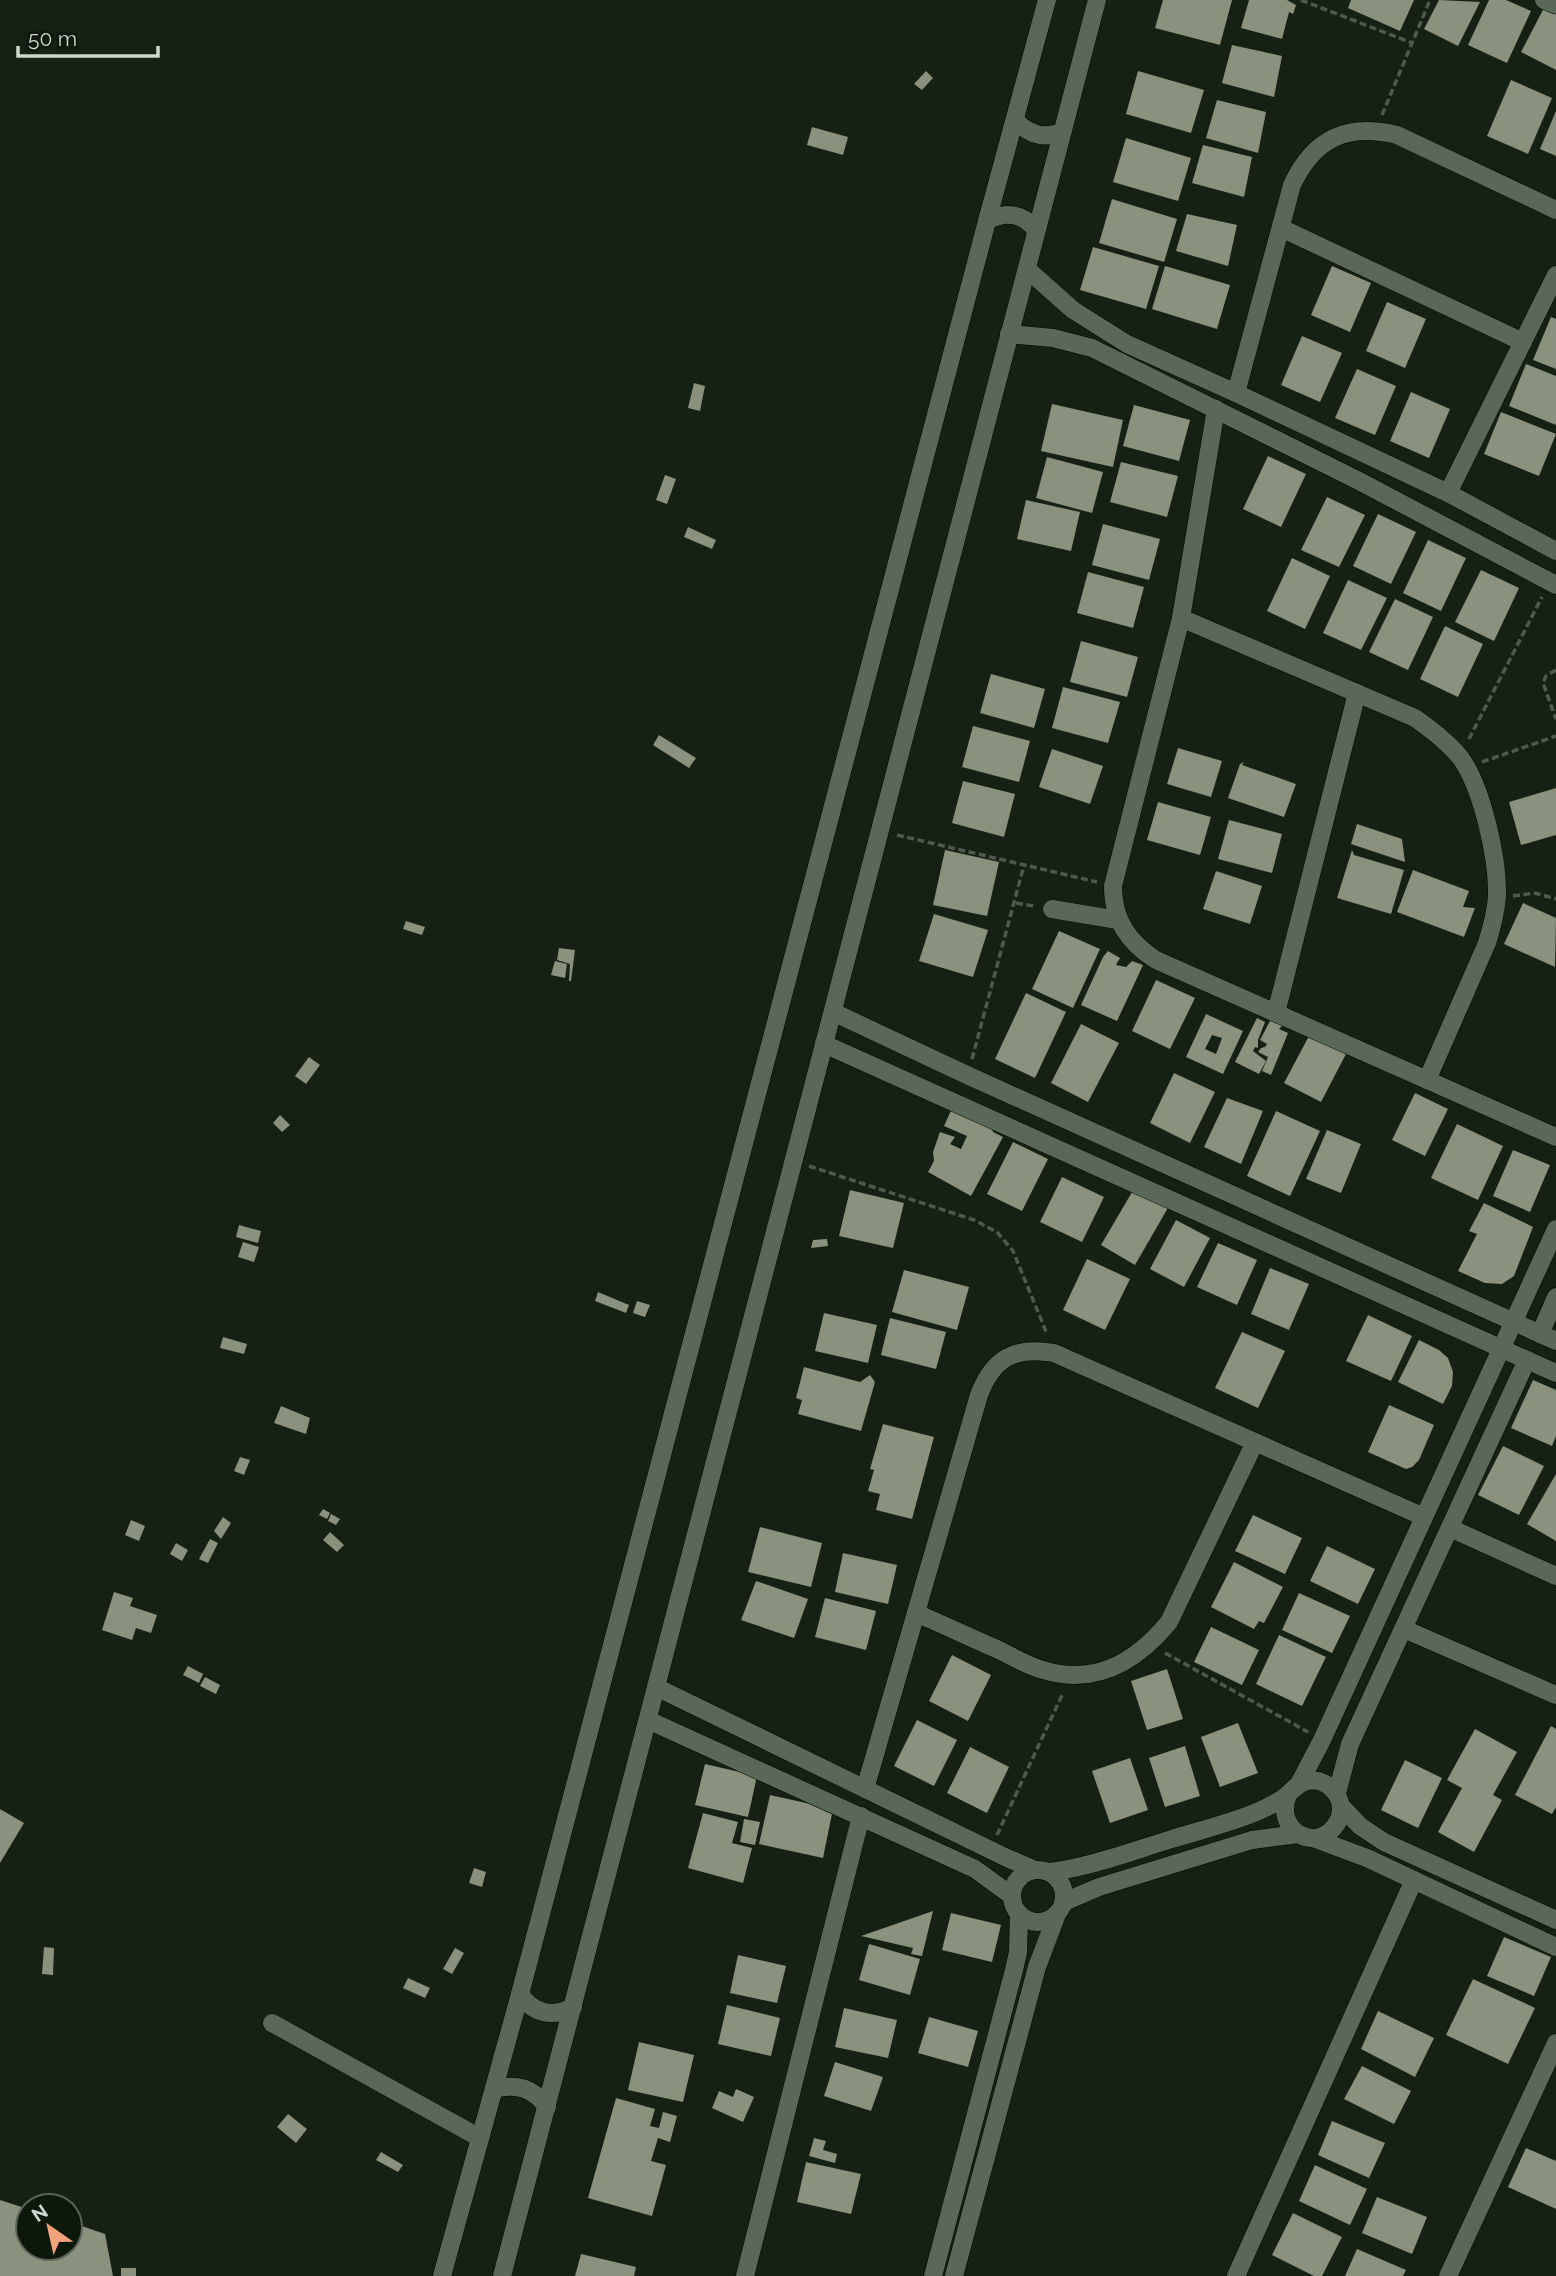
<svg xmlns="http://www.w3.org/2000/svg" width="1556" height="2276" viewBox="0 0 1556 2276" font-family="Raleway,sans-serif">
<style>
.building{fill:#8a917d;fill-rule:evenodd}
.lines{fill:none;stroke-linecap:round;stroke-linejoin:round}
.minor-casing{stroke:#020a02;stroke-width:19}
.path{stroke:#4f5a4d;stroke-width:3.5;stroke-dasharray:7 3.5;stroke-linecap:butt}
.minor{stroke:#596857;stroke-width:18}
</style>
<rect width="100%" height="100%" fill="#152113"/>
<g class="building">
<polygon points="1163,0 1232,0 1220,45 1155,28"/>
<polygon points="1249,0 1287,0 1296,5 1293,14 1289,12 1282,39 1241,28"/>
<polygon points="1351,0 1414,0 1400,31 1348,8"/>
<polygon points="1439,0 1480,2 1458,46 1424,29"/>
<polygon points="1489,0 1506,0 1531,11 1507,63 1468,45"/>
<polygon points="1545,6 1556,12 1556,70 1521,52"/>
<polygon points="1232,45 1282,56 1274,97 1222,83"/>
<polygon points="926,71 933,78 922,90 914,84"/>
<polygon points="1138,71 1204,90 1191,133 1126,114"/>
<polygon points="1511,80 1552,98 1528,154 1487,136"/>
<polygon points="1217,100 1266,112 1258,153 1206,138"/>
<polygon points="1556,111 1556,156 1540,149"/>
<polygon points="812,127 848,137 843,155 807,145"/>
<polygon points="1126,138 1191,158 1178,201 1113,182"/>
<polygon points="1203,145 1252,157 1244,197 1192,183"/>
<polygon points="1112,199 1177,219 1164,262 1099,243"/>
<polygon points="1187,214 1237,225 1228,266 1176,251"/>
<polygon points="1093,247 1159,266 1146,309 1080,290"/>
<polygon points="1165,266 1230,285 1217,329 1152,309"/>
<polygon points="1332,266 1371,283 1350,332 1311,315"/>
<polygon points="1387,302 1426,319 1405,368 1366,351"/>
<polygon points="1551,317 1556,319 1556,369 1533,360"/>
<polygon points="1302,336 1342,353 1320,402 1281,385"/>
<polygon points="1526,364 1556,376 1556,425 1509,406"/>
<polygon points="1357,369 1396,386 1375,435 1335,418"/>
<polygon points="694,383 705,386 700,411 688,408"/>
<polygon points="1411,392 1450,409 1429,458 1390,441"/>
<polygon points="1052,404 1123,420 1113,467 1041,451"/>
<polygon points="1134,405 1190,420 1179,461 1123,446"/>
<polygon points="1501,412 1556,434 1539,476 1484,454"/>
<polygon points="1268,456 1306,474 1281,527 1243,509"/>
<polygon points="1047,457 1103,472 1092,513 1036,498"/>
<polygon points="1121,462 1178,476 1167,517 1110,502"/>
<polygon points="665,475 676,479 667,504 656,500"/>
<polygon points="1327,497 1365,515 1339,567 1301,550"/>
<polygon points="1026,500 1080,512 1071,551 1017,539"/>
<polygon points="1378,514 1416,532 1391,584 1353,566"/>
<polygon points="1103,524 1160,539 1149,580 1092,565"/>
<polygon points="688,527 716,540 712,549 684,537"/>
<polygon points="1428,540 1466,558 1441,611 1403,593"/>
<polygon points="1292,558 1330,576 1305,629 1267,611"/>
<polygon points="1481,570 1519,588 1494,641 1455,622"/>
<polygon points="1088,572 1144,587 1133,628 1077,613"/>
<polygon points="1348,580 1387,598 1361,650 1323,633"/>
<polygon points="1395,599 1433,617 1408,670 1369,652"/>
<polygon points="1445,626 1483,644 1458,697 1420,679"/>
<polygon points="1081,641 1138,657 1127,697 1070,682"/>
<polygon points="991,674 1045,689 1034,728 980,713"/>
<polygon points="1063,687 1120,702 1108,743 1052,728"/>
<polygon points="973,726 1030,741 1019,782 962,767"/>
<polygon points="659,735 696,758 689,768 653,745"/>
<polygon points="1178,748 1222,761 1211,797 1167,784"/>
<polygon points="1052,749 1103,766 1090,804 1039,787"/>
<polygon points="1244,762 1242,765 1296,784 1284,817 1228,798 1240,764"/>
<polygon points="963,781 1015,794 1004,837 952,823"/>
<polygon points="1556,788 1556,835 1521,845 1509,802"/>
<polygon points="1158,802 1211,817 1200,855 1147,840"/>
<polygon points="1229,820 1282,834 1272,873 1218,859"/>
<polygon points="1357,824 1402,839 1405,862 1351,844"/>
<polygon points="945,850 999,862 987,916 933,905"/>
<polygon points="1352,850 1354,855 1404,870 1391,914 1337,898"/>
<polygon points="1413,870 1469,891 1463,907 1475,908 1464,937 1397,912"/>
<polygon points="1216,871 1262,886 1250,924 1203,909"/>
<polygon points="1523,903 1556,918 1555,967 1504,944"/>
<polygon points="934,914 988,930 973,977 919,961"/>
<polygon points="406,921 425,927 422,935 403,929"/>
<polygon points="1059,931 1100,949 1073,1008 1032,989"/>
<polygon points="559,948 575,950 571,981 569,981 570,964 557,960"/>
<polygon points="1108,951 1120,958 1116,965 1126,967 1132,961 1143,965 1117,1021 1081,1005 1103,957"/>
<polygon points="555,961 567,964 565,978 551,975"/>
<polygon points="1156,980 1195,998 1170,1049 1132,1031"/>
<polygon points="1026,993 1066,1012 1035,1078 995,1059"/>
<path d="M 1206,1014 L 1243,1031 L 1223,1074 L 1186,1057 ZM 1212,1035 L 1222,1038 L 1216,1054 L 1205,1049 Z"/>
<polygon points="1257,1018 1265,1022 1258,1040 1258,1048 1255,1047 1253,1051 1266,1061 1259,1074 1235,1062"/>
<polygon points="1271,1019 1283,1025 1279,1029 1288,1033 1271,1075 1262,1071 1268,1057 1258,1052 1261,1048 1265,1047 1267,1044 1260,1040"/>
<polygon points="1081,1024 1119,1043 1088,1102 1051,1083"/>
<polygon points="1309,1036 1346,1054 1321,1102 1284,1083"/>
<polygon points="309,1057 320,1065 306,1084 295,1076"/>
<polygon points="1174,1073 1215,1092 1190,1143 1150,1123"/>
<polygon points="1415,1093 1448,1109 1425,1156 1392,1140"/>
<polygon points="1227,1098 1263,1111 1241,1164 1204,1147"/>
<polygon points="953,1106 989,1121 993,1132 1003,1137 971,1196 928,1172 934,1161 933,1152 940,1132 955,1137 950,1144 961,1149 967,1136 944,1126"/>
<polygon points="1276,1111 1320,1131 1290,1196 1247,1176"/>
<polygon points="280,1115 290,1125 282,1132 273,1123"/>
<polygon points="1457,1124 1503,1146 1478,1200 1431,1178"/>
<polygon points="1327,1130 1361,1144 1341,1193 1306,1179"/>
<polygon points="1013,1142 1048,1159 1022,1211 987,1194"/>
<polygon points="1513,1150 1550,1165 1530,1212 1493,1196"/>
<polygon points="1062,1177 1104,1197 1082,1242 1040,1222"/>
<polygon points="1135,1187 1169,1206 1135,1265 1101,1245"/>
<polygon points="850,1190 904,1203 893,1248 839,1236"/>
<polygon points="1484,1203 1533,1227 1514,1276 1502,1284 1485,1283 1458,1271 1477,1234 1469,1231"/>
<polygon points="1176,1220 1210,1238 1184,1287 1150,1269"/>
<polygon points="239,1225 261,1231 258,1243 236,1237"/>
<polygon points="827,1239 828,1246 811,1248 813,1240"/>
<polygon points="243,1242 259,1247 254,1262 238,1257"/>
<polygon points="1218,1243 1257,1260 1237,1305 1197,1287"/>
<polygon points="1087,1259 1130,1279 1105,1330 1063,1310"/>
<polygon points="1270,1268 1309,1284 1289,1330 1251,1314"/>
<polygon points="904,1270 969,1287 957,1330 892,1312"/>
<polygon points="598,1292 629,1305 626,1313 595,1301"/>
<polygon points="637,1301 650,1305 645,1317 633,1313"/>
<polygon points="824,1313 877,1325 868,1363 815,1351"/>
<polygon points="1368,1315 1412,1336 1391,1381 1346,1361"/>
<polygon points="890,1318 946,1332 936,1369 881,1355"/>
<polygon points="1242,1332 1285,1351 1258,1408 1215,1388"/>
<polygon points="223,1337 247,1344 244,1354 220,1348"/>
<polygon points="1419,1340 1439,1350 1448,1358 1453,1372 1452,1386 1443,1404 1398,1382"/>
<polygon points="804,1367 860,1382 870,1375 875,1382 861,1431 798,1414 802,1400 796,1398"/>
<polygon points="1533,1380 1556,1390 1556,1436 1552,1446 1511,1428"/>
<polygon points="1389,1405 1434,1425 1419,1460 1412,1467 1406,1469 1368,1452"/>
<polygon points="281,1406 310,1418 306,1434 274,1423"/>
<polygon points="883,1424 934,1437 912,1519 876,1510 880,1494 868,1491 874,1470 870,1469"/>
<polygon points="1503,1446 1544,1466 1519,1515 1478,1495"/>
<polygon points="240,1457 250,1460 244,1475 234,1471"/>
<polygon points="1556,1474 1556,1541 1527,1524"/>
<polygon points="323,1509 330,1513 327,1519 319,1515"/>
<polygon points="331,1514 340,1519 336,1525 328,1521"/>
<polygon points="1253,1515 1302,1538 1285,1574 1235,1551"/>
<polygon points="223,1517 231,1523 221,1539 214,1531"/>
<polygon points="131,1520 145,1526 139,1541 125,1535"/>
<polygon points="760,1527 822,1543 811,1587 748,1572"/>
<polygon points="330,1532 344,1545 337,1552 323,1540"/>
<polygon points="210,1539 218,1543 208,1563 199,1559"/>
<polygon points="176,1543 188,1550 182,1561 170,1554"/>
<polygon points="1327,1546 1375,1569 1358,1604 1310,1581"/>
<polygon points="843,1553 897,1565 888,1604 835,1592"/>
<polygon points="1234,1562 1283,1587 1264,1623 1259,1621 1254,1629 1211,1607"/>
<polygon points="756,1581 808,1599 794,1638 741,1620"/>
<polygon points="114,1592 133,1598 130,1606 157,1615 151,1633 136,1628 132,1640 102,1630"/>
<polygon points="1299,1593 1350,1616 1332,1653 1282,1630"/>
<polygon points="825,1598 876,1611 866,1650 815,1637"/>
<polygon points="1211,1627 1259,1650 1242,1685 1194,1662"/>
<polygon points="1279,1635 1326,1657 1302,1706 1256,1684"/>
<polygon points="952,1655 991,1675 968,1721 929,1701"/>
<polygon points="188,1666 203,1674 199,1683 183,1675"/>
<polygon points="1167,1669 1183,1719 1147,1730 1131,1681"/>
<polygon points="205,1677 220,1685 216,1694 200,1686"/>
<polygon points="917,1720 957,1740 934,1786 894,1766"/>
<polygon points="1238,1723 1258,1773 1220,1787 1201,1737"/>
<polygon points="1551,1726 1556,1729 1556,1807 1552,1814 1515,1795"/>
<polygon points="1475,1729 1517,1752 1493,1795 1502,1800 1474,1852 1438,1832 1462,1788 1447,1780"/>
<polygon points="1185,1746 1200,1796 1165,1807 1149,1758"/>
<polygon points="970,1747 1009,1767 987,1813 947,1793"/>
<polygon points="1130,1758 1148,1810 1110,1823 1092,1771"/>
<polygon points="1405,1760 1442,1778 1418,1828 1381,1810"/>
<polygon points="705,1764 757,1776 748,1817 695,1805"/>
<polygon points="770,1795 833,1809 823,1858 759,1844"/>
<polygon points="0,1809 24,1823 0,1863"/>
<polygon points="703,1813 738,1822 732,1843 752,1848 743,1883 688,1868"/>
<polygon points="744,1819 760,1822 755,1845 740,1842"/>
<polygon points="474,1868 486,1872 482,1887 469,1883"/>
<polygon points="933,1911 922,1956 911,1954 913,1948 861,1936"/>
<polygon points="951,1913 1001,1925 992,1962 942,1950"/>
<polygon points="1504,1937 1551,1957 1534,1996 1487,1976"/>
<polygon points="869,1944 920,1959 910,1995 859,1980"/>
<polygon points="44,1947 54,1948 53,1975 42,1974"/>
<polygon points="455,1948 464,1953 452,1974 443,1969"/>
<polygon points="738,1955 786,1966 777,2003 730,1993"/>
<polygon points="408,1978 430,1988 425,1998 403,1988"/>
<polygon points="1473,1979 1535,2008 1508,2064 1446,2035"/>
<polygon points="727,2005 780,2018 771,2056 718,2044"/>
<polygon points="844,2008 897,2020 888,2058 835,2047"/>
<polygon points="1378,2011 1434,2038 1415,2077 1361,2049"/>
<polygon points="929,2017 978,2031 968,2067 918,2053"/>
<polygon points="639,2042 694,2055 683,2102 628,2090"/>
<polygon points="835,2062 883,2077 871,2111 824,2096"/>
<polygon points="1362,2066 1411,2091 1394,2124 1344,2099"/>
<polygon points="736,2089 754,2097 743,2122 712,2108 719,2091 733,2097"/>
<polygon points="616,2098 655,2109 650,2126 659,2128 663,2112 677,2116 670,2142 658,2138 651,2161 666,2165 652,2216 588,2198"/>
<polygon points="288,2114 307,2129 296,2143 277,2127"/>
<polygon points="1332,2121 1385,2143 1369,2178 1318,2155"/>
<polygon points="814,2138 826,2141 823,2150 837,2154 835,2163 809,2156"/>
<polygon points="1526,2148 1556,2161 1556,2209 1508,2187"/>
<polygon points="381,2152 403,2165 398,2172 376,2160"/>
<polygon points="806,2162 861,2174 851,2214 797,2202"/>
<polygon points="1315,2165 1367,2189 1350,2225 1299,2201"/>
<polygon points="1377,2197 1427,2217 1412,2254 1362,2233"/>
<polygon points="0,2200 28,2209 28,2248 70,2248 70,2222 105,2234 113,2276 0,2276"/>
<polygon points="1293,2213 1342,2237 1322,2276 1314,2276 1272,2255"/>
<polygon points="1357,2249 1406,2270 1403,2276 1345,2276"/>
<polygon points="581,2254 636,2267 634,2276 575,2276"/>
<rect x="121" y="2268" width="15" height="8"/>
</g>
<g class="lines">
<g class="minor-casing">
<g id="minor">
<polyline points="1544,0 1556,5"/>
<path d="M 1016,121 C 1029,135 1044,139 1062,132"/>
<path d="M 987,221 C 1005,211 1023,213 1036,230"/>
<polyline points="1281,228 1523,342"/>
<polyline points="1028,270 1073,310 1127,344 1236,393 1448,493 1556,551"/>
<polyline points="1009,334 1053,338 1092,348 1359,481 1556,585"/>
<path d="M 1236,393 L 1292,185 C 1314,138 1347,123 1397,135 L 1556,210"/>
<path d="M 1216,409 L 1181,618 L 1113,886 C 1113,920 1128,942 1156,960 L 1556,1137"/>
<polyline points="1448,493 1556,275"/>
<path d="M 1181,618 L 1415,718 C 1431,730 1447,741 1460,757 C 1482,787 1498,858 1497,896 C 1496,912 1492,927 1487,943 L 1427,1080"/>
<polyline points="1052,909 1118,920"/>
<polyline points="833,1012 967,1075 1556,1341"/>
<polyline points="1276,1013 1357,693"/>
<polyline points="824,1044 1556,1373"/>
<polyline points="1540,1334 1556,1297"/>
<polyline points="1450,1528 1556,1576"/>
<path d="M 916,1613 C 944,1625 971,1638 999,1650 C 1013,1657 1028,1666 1043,1670 C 1096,1686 1136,1662 1169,1622 L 1255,1442"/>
<polyline points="1404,1629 1556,1695"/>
<polyline points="656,1687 1005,1857 1035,1870"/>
<polyline points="648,1720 975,1869 1012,1896"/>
<polyline points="1299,1784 1322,1740 1556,1229"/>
<path d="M 865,1789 L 979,1395 C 993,1358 1015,1346 1054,1353 L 1424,1517"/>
<polyline points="1337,1793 1350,1744 1527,1360"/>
<polyline points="1341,1806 1360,1826 1384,1842 1556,1920"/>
<polyline points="1313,1838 1367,1858 1556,1947"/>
<circle cx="1038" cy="1896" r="26"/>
<path d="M 1049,1872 C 1091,1867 1132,1851 1172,1839 C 1201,1830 1231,1823 1259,1811 C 1268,1807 1279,1802 1287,1795 C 1294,1789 1298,1783 1308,1781 C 1331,1777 1349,1803 1337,1823 C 1318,1855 1273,1831 1288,1795"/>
<polyline points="1064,1902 1099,1887 1252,1840 1298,1834"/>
<path d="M 520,1994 C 533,2014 553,2018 573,2007"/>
<polyline points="272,2023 480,2138"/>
<path d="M 494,2089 C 517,2083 533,2088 547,2107"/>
<polyline points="442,2276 520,1994 987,221 1047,0"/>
<polyline points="502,2276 1097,0"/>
<polyline points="745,2276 861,1816"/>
<polyline points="933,2276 1014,1970 1018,1952 1019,1914"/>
<polyline points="954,2276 1037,1967 1057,1914"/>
<polyline points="1236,2276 1414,1880"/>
<polyline points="1448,2276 1556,2043"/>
</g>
</g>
<g class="path">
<polyline points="1301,0 1412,43"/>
<polyline points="1382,115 1430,0"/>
<polyline points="1556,670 1546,676 1543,683 1556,719"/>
<polyline points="1469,739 1542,597"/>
<polyline points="1482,762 1556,736"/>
<polyline points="897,835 1097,882"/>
<polyline points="1513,896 1535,893 1556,899"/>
<polyline points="1016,903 1034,906"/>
<polyline points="972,1059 1024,865"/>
<polyline points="809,1166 974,1220 997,1232 1013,1251 1047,1334"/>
<polyline points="1165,1653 1308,1732"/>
<polyline points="997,1835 1063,1693"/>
</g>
<use href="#minor" class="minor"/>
</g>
<g transform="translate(49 2227) rotate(326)"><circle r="33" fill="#0c180a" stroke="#5a6458" stroke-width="2"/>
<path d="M0-5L12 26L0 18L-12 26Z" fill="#f0a27a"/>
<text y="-10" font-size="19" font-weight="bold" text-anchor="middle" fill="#ced6cd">N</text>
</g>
<path d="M18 46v10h140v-10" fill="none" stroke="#ced6cd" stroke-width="3.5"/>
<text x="28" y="46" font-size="21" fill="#ced6cd" stroke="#0c180a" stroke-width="5" paint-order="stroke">50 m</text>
</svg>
